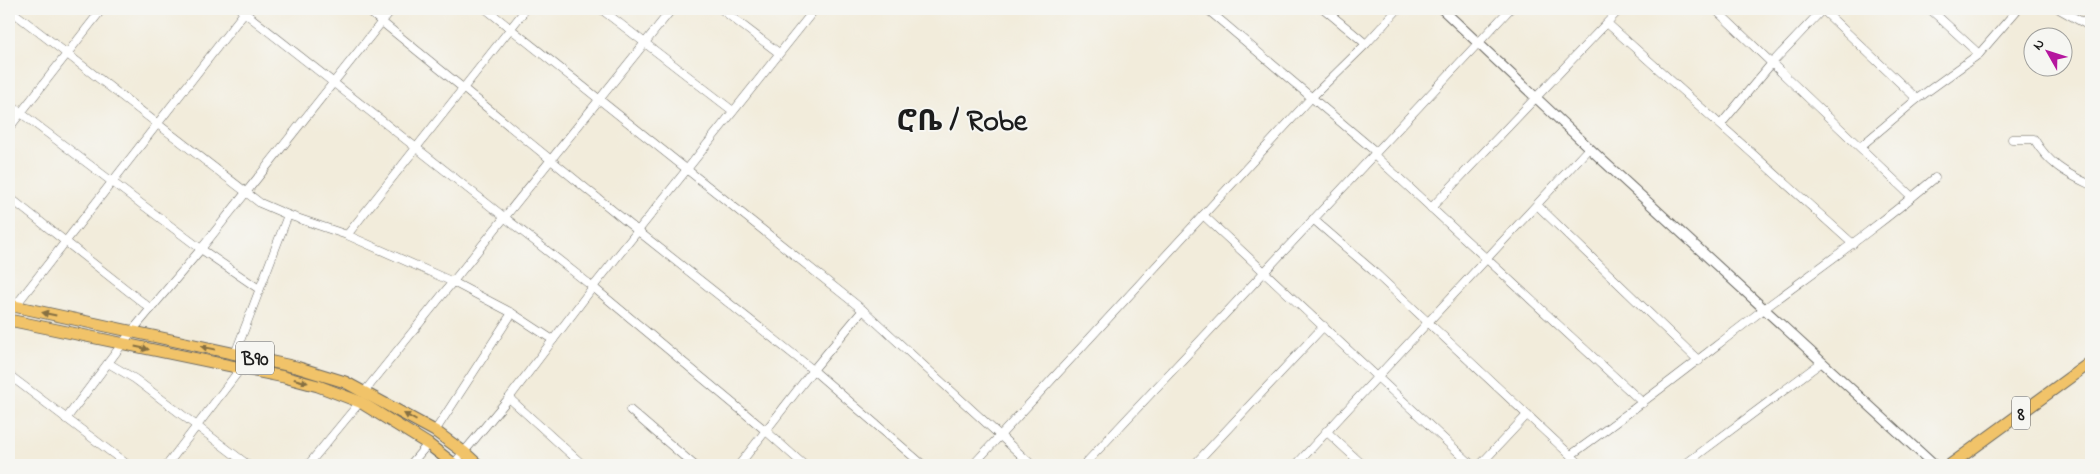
<svg xmlns="http://www.w3.org/2000/svg" width="2100" height="474" viewBox="0 0 2100 474" font-family="'Indie Flower','Noto Sans Ethiopic',sans-serif">
<style>
.lines{fill:none;stroke-linecap:round;stroke-linejoin:round}
.minor-casing{stroke:#67655f;stroke-width:9}
.tertiary-casing{stroke:#67655f;stroke-width:11}
.primary-casing{stroke:#67655f;stroke-width:13}
.minor{stroke:#fff;stroke-width:8}
.tertiary{stroke:#fff;stroke-width:9}
.primary{stroke:#f1c369;stroke-width:11}
.oneway{fill:#867042}
.labels{text-anchor:middle;stroke-width:4;stroke-linejoin:round;paint-order:stroke}
.shield{fill:#f6f6f2;stroke:#5d5d5c;stroke-width:1}
.shield-label{font-size:19px;font-weight:bold;fill:#1c1c1c}
.town-label{font-size:30px;font-weight:bold;fill:#1c1c1c;stroke:#f6f6f2}
</style>
<rect width="100%" height="100%" fill="#f6f6f2"/>
<filter id="ink" filterUnits="userSpaceOnUse"><feTurbulence type="fractalNoise" baseFrequency=".02" numOctaves="2"/><feDisplacementMap in="SourceGraphic" scale="10" xChannelSelector="R" yChannelSelector="G"/><feConvolveMatrix kernelMatrix="1 2 1 2 8 2 1 2 1" color-interpolation-filters="sRGB"/></filter>
<filter id="wash" filterUnits="userSpaceOnUse"><feTurbulence type="fractalNoise" baseFrequency=".0096" numOctaves="4" result="noise"/><feDisplacementMap in="SourceGraphic" scale="20" xChannelSelector="R" yChannelSelector="G"/><feGaussianBlur stdDeviation="1.12" result="paint"/><feColorMatrix in="noise" values="0 0 0 0 0 0 0 0 0 0 0 0 0 0 0 0 0 1.4 0 .05"/><feComposite in="paint" operator="in"/></filter>
<g filter="url(#wash)">
<rect width="100%" height="100%" fill="#f2ecdb"/>
</g>
<g filter="url(#ink)">
<g class="lines">
<g class="minor-casing">
<g id="minor">
<polyline points="9,9 260,203 288,215 347,235 453,282 512,313 553,340"/>
<polyline points="240,9 593,287 766,431 804,465"/>
<polyline points="366,9 638,231 813,370 923,465"/>
<polyline points="486,9 863,310 1032,465"/>
<polyline points="601,9 733,111"/>
<polyline points="721,9 779,53"/>
<polyline points="1207,9 1376,152"/>
<polyline points="1324,9 1366,44"/>
<polyline points="1715,9 1912,197"/>
<polyline points="1822,9 1917,99"/>
<polyline points="1930,9 1979,54"/>
<polyline points="2059,9 2091,27"/>
<polyline points="1607,23 1853,244"/>
<polyline points="9,104 201,249 259,289"/>
<polyline points="1721,124 1772,63 1823,9"/>
<polyline points="9,128 102,9"/>
<path d="M 2012,139 L 2034,139 C 2049,164 2065,173 2091,185"/>
<polyline points="1860,147 1917,99 1979,54 2018,9"/>
<polyline points="1374,155 1643,403"/>
<polyline points="9,197 151,309"/>
<polyline points="1537,205 1699,361"/>
<polyline points="1431,208 1620,9"/>
<polyline points="1203,215 1472,465"/>
<polyline points="1313,219 1372,270 1581,465"/>
<polyline points="347,235 526,9"/>
<polyline points="9,314 247,9"/>
<polyline points="235,354 288,215"/>
<polyline points="108,363 135,379 248,465"/>
<polyline points="9,375 128,465"/>
<polyline points="365,391 672,9"/>
<polyline points="509,398 583,465"/>
<polyline points="630,410 694,465"/>
<polyline points="66,419 132,331 201,249 392,9"/>
<polyline points="435,431 512,313"/>
<polyline points="1326,431 1363,465"/>
<path d="M 1571,455 C 1637,408 1700,358 1764,309 C 1822,266 1880,225 1935,178"/>
<polyline points="167,465 241,368"/>
<polyline points="308,465 360,402"/>
<polyline points="410,465 428,444"/>
<polyline points="453,465 509,398 593,287 815,9"/>
<polyline points="739,465 813,370 863,310"/>
<polyline points="973,465 1311,98 1366,44 1398,9"/>
<polyline points="1084,465 1510,9"/>
<polyline points="1194,465 1324,326"/>
<polyline points="1296,465 1589,148"/>
<polyline points="1480,465 1526,416"/>
<polyline points="1684,465 1822,362"/>
</g>
</g>
<g class="tertiary-casing">
<polyline id="tertiary" points="1442,9 1601,159 1934,465"/>
</g>
<g class="primary-casing">
<g id="primary">
<polyline points="9,305 296,367 345,382 435,431 465,453 478,465"/>
<polyline points="9,320 284,377 318,386 360,402 428,444 455,465"/>
<polyline points="1950,465 2091,362"/>
</g>
</g>
<use href="#minor" class="minor"/>
<use href="#tertiary" class="tertiary"/>
<use href="#primary" class="primary"/>
</g>
<defs><path id="oneway-solid" d="M-6-.8H1V-3.2L6.5 0L1 3.2V.8H-6Z" transform="scale(1.25)"/></defs>
<g class="oneway">
<use href="#oneway-solid" transform="translate(49 314) rotate(-168)"/>
<use href="#oneway-solid" transform="translate(142 348) rotate(12)"/>
<use href="#oneway-solid" transform="translate(208 348) rotate(-168)"/>
<use href="#oneway-solid" transform="translate(301 381) rotate(15)"/>
<use href="#oneway-solid" transform="translate(410 417) rotate(-150)"/>
</g>
</g>
<g class="labels">
<g class="shield">
<rect x="236" y="341.5" width="38" height="33" rx="4"/>
<rect x="2012" y="396.5" width="18" height="33" rx="4"/>
</g>
<g class="shield-label">
<text x="255" y="365">B90</text>
<text x="2021" y="420">8</text>
</g>
<g class="town-label">
<text x="962" y="130">ሮቤ / Robe</text>
</g>
</g>
<rect width="2100" height="474" fill="none" stroke="#f6f6f2" stroke-width="30"/>
<g transform="translate(2048 52) rotate(309)"><circle r="24" fill="#f6f6f2" stroke="#9f9f9c"/>
<path d="M0-4L9 19L0 12L-9 19Z" fill="#b5179e"/>
<text y="-8" font-size="14" font-weight="bold" text-anchor="middle" fill="#1c1c1c">N</text>
</g>
</svg>
